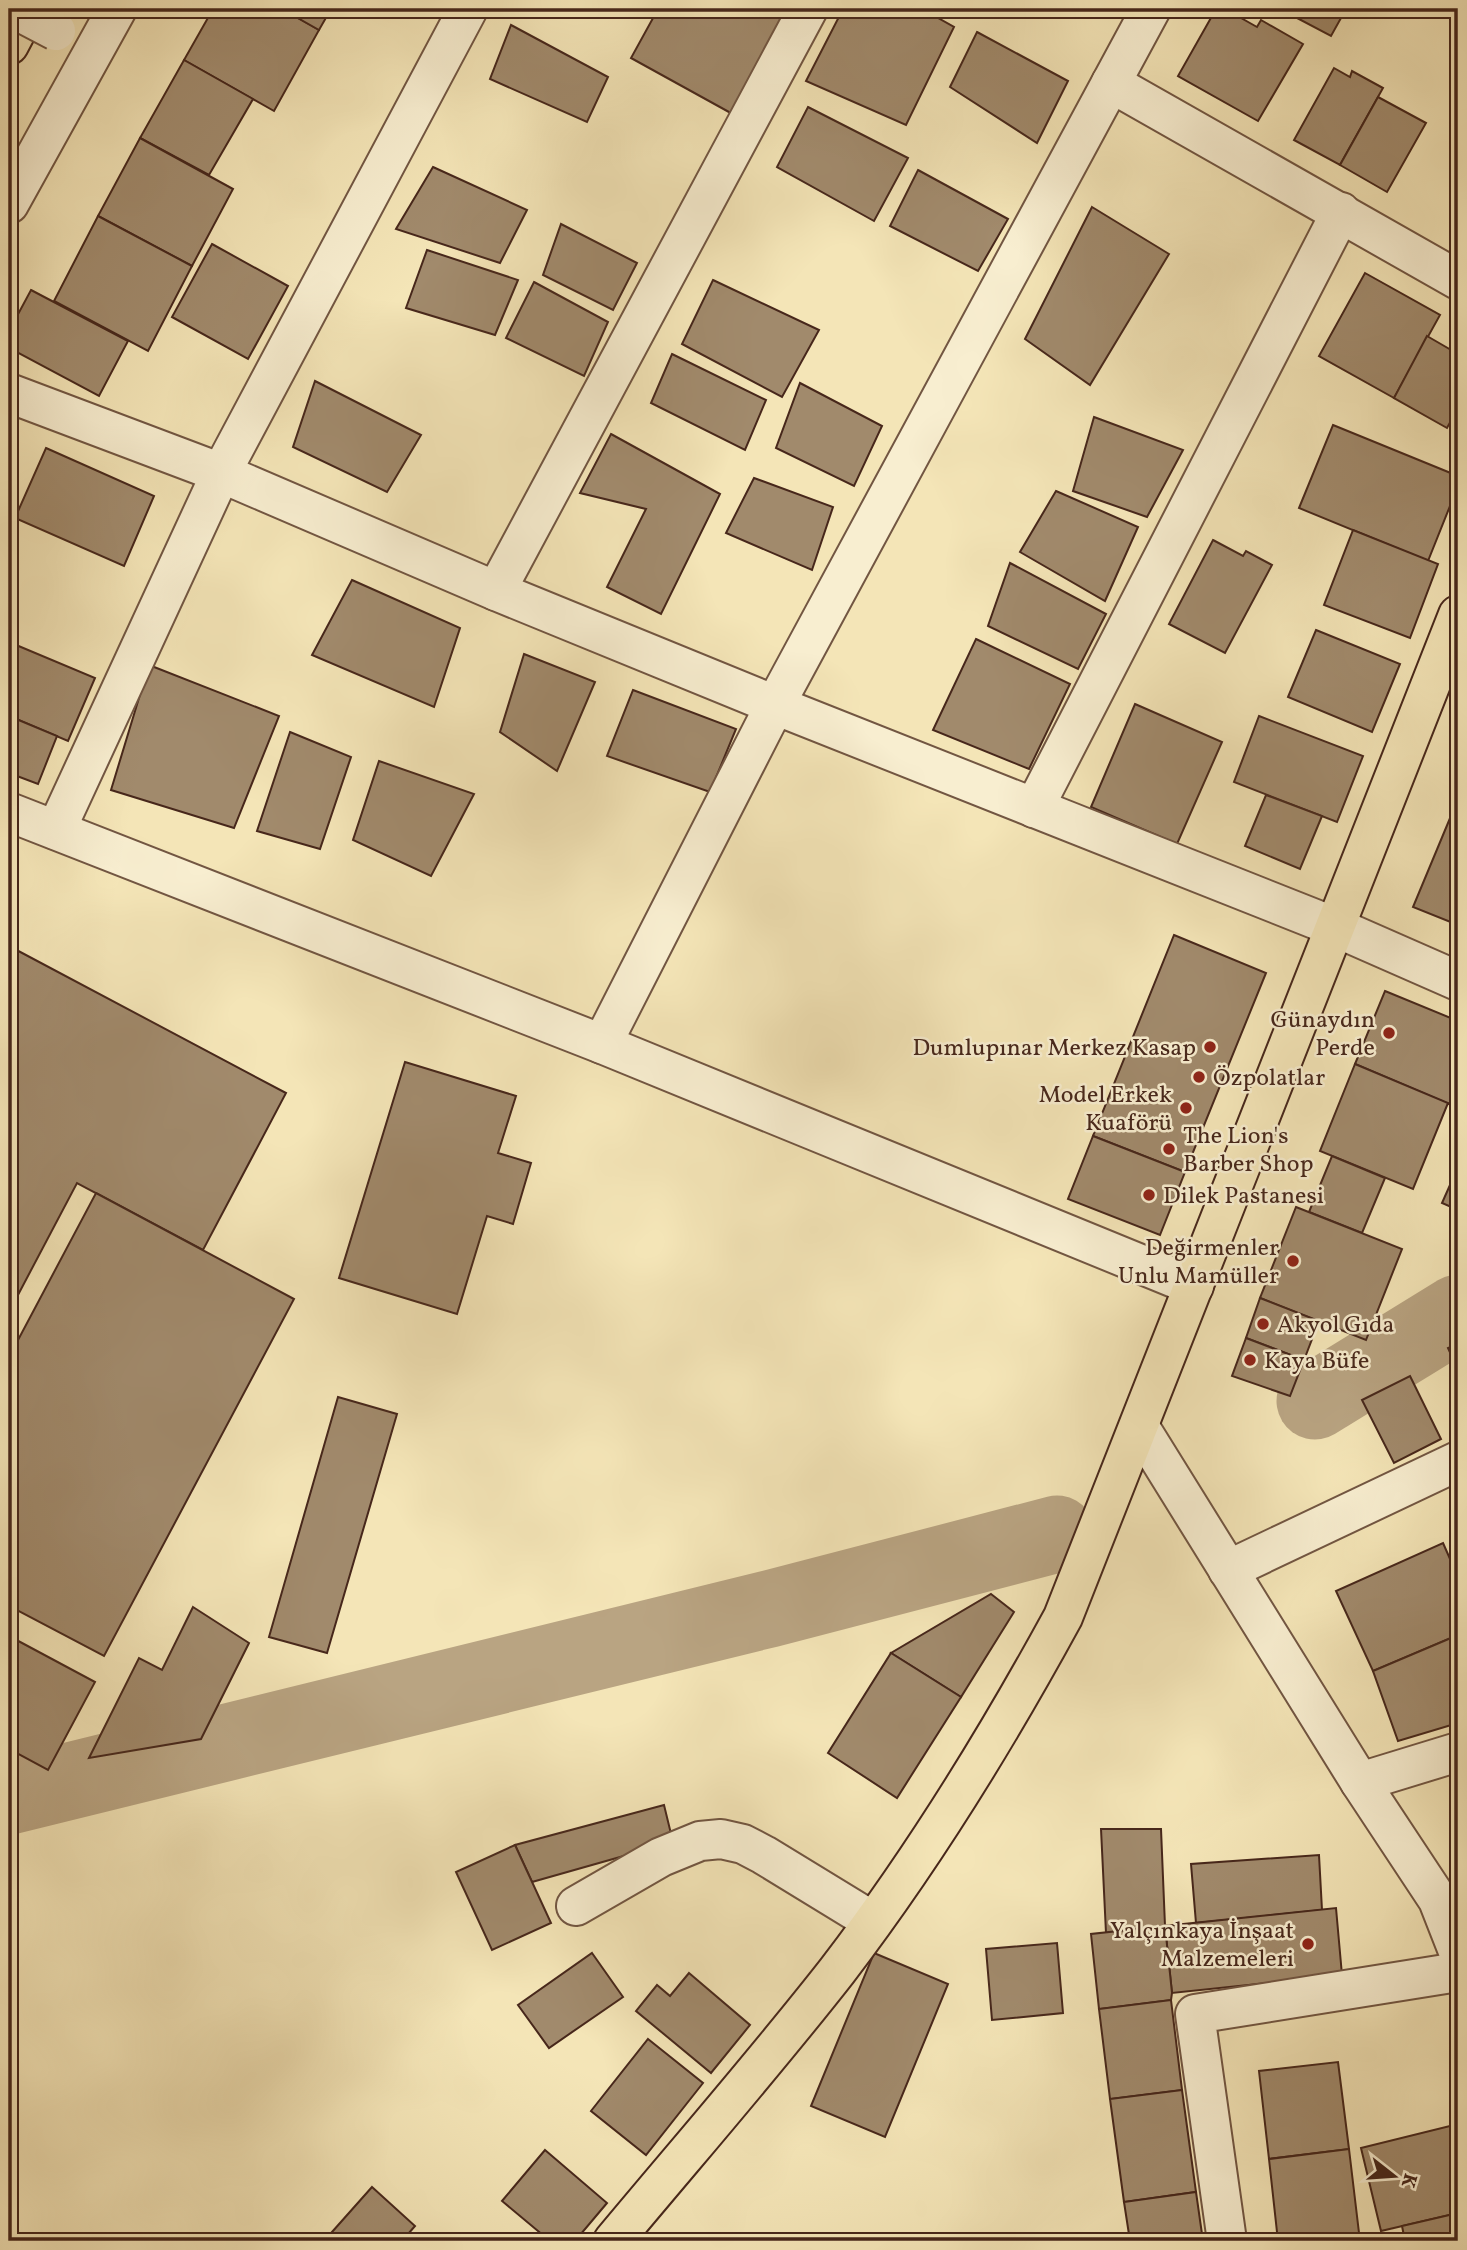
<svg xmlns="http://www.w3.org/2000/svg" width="1467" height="2250" viewBox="0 0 1467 2250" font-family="Vollkorn,serif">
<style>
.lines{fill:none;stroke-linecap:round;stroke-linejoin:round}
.river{stroke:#b9a482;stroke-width:77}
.building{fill:#a18a6c;stroke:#47271b;stroke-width:2}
.minor-casing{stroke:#725642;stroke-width:42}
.major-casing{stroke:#47271b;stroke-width:42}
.highway-casing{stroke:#47271b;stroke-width:42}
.minor{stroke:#f8eed0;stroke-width:38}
.major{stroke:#f4e5b7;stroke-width:38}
.highway{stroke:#f4e5b7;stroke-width:38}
.minor-bridge-casing{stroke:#725642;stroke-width:42;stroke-linecap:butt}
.minor-bridge{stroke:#f8eed0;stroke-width:38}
.poi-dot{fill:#8f2418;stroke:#f8eed0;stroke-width:2.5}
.labels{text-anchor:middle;stroke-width:5;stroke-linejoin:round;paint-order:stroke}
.poi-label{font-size:24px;fill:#47271b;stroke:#f8eed0;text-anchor:end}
</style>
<rect width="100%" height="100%" fill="#f4e5b7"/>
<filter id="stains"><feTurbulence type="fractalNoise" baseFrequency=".00286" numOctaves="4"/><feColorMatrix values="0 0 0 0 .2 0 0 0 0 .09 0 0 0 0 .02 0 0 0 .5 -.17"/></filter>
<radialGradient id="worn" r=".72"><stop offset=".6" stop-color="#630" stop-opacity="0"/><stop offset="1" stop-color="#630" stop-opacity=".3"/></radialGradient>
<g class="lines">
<g class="river">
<polyline points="1315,1401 1458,1313"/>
<polyline points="9,1796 769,1609 1057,1534"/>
</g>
</g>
<g class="building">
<polygon points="213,9 282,9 319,30 274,111 184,60"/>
<polygon points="282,9 331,9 319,30"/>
<polygon points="658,9 792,9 738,117 631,58"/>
<polygon points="843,9 922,9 954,27 906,125 806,81"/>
<polygon points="1216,9 1225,9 1257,27 1261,20 1303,44 1258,121 1178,76"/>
<polygon points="1280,9 1346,9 1331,36"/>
<polygon points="511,25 608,77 587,122 490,79"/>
<polygon points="977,32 1068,81 1037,143 950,87"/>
<polygon points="184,60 253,99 209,175 140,138"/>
<polygon points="1334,68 1350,77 1352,71 1383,88 1340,165 1294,140"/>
<polygon points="1378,97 1426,123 1387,192 1340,165"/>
<polygon points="808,107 908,158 874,221 777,167"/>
<polygon points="140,138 233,189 192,266 98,216"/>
<polygon points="433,167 527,210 500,263 396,229"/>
<polygon points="918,170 1008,219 978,271 890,226"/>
<polygon points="1092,207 1169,254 1090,385 1025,339"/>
<polygon points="98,216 192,266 148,351 54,301"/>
<polygon points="561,224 637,263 613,310 543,275"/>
<polygon points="212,244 288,286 248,359 172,317"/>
<polygon points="427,250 518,280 495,335 406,308"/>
<polygon points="1365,273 1440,315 1394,398 1319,356"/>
<polygon points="713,280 819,330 782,397 682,344"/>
<polygon points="534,282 608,322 584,376 506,338"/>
<polygon points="31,290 128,341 99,396 9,348 9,331"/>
<polygon points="1427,336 1458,354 1458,408 1447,428 1394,398"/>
<polygon points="672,354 766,400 745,450 651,403"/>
<polygon points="315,381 421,435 387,492 293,447"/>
<polygon points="800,383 882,426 854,486 776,448"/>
<polygon points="1094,417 1183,450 1147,517 1073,491"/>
<polygon points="1333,425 1458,476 1458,486 1428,561 1299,508"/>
<polygon points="611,434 720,494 661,614 607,587 646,509 580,493"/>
<polygon points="46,448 154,496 124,566 15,518"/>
<polygon points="754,478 833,507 812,570 726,533"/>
<polygon points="1056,491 1138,527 1105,601 1020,552"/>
<polygon points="1353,530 1438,564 1410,638 1324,605"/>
<polygon points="1213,540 1243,556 1246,551 1272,565 1225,653 1169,624"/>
<polygon points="1010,563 1106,614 1078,669 988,626"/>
<polygon points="352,580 460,628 434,707 312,655"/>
<polygon points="1316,630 1400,664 1372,732 1288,697"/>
<polygon points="976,639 1070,684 1029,769 933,730"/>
<polygon points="9,642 95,678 68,741 9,716"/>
<polygon points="524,654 595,682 557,771 500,732"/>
<polygon points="149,665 279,716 234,828 111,790"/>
<polygon points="633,690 736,729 710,792 607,756"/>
<polygon points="1135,704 1222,742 1177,844 1091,807"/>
<polygon points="9,716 57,736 38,784 9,773"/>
<polygon points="1259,716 1363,756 1337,822 1234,782"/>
<polygon points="290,732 351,757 320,849 257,831"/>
<polygon points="379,761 474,794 431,876 353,840"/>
<polygon points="1266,795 1322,816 1300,869 1245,846"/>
<polygon points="1458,799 1458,925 1413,907"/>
<polygon points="1174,935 1266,973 1185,1172 1093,1136"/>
<polygon points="9,946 286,1093 203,1250 77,1183 9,1312"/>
<polygon points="1385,991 1458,1021 1458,1108 1355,1064"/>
<polygon points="405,1062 516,1096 498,1153 531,1163 513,1224 487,1216 457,1314 339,1278"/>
<polygon points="1355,1064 1448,1103 1413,1189 1320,1151"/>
<polygon points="1093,1136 1185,1172 1160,1235 1068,1199"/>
<polygon points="1332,1156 1385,1178 1362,1233 1309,1212"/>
<polygon points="1458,1167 1458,1210 1442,1203"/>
<polygon points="96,1193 294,1299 104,1656 9,1606 9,1357"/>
<polygon points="1296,1207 1402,1249 1366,1340 1260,1298"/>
<polygon points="1260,1298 1319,1321 1304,1360 1246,1338"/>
<polygon points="1246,1338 1304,1360 1290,1396 1232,1376"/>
<polygon points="1458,1344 1458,1370 1448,1348"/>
<polygon points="1410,1376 1441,1439 1394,1463 1362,1400"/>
<polygon points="338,1397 397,1414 327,1653 269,1637"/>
<polygon points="1443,1543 1458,1577 1458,1635 1373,1671 1336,1591"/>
<polygon points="991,1594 1014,1612 961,1697 891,1653"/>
<polygon points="193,1607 249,1643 201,1739 89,1758 139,1658 162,1670"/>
<polygon points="1458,1635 1458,1723 1398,1741 1373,1671"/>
<polygon points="9,1636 95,1682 48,1770 9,1749"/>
<polygon points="891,1653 961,1697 897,1798 828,1753"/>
<polygon points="664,1805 673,1842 532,1882 515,1845"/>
<polygon points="1101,1829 1161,1829 1165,1926 1106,1933"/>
<polygon points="515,1845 551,1923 492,1950 456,1872"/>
<polygon points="1319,1855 1322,1910 1196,1923 1191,1864"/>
<polygon points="1336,1908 1342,1975 1172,1993 1165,1926"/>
<polygon points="1165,1926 1172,1993 1171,2000 1099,2009 1091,1934"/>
<polygon points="1057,1943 1063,2013 992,2020 986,1949"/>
<polygon points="592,1953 623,1997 549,2048 518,2005"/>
<polygon points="874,1953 948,1984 885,2137 811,2106"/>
<polygon points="689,1973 750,2025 711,2073 636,2011 657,1985 670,1996"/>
<polygon points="1171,2000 1182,2090 1110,2099 1099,2009"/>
<polygon points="648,2039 703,2083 646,2155 591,2111"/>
<polygon points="1338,2062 1349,2149 1269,2159 1259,2071"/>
<polygon points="1182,2090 1196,2192 1124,2202 1110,2099"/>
<polygon points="1458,2124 1458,2213 1381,2231 1361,2148"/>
<polygon points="1349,2149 1359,2233 1298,2241 1278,2241 1269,2159"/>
<polygon points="545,2150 607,2203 575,2241 550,2241 502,2201"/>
<polygon points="372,2187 415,2226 402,2241 342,2241 332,2232"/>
<polygon points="1196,2192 1203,2241 1130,2241 1124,2202"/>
<polygon points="1458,2213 1458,2241 1405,2241 1402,2226"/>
</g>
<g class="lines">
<g class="minor-casing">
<g id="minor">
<polyline points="1111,83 1458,280"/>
<polyline points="9,204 117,9"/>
<polyline points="9,393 221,473 496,591 775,705 1335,927 1458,981"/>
<polyline points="496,591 808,9"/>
<polyline points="1034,808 1341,212"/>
<polyline points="9,812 602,1044 1194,1286"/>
<polyline points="56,830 221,473 468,9"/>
<polyline points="602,1044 775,705 1151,9"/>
<polyline points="1139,1426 1360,1782 1438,1900 1458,1951"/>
<polyline points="1228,1570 1458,1461"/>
<polyline points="1360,1782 1458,1752"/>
<polyline points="576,1906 661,1857 700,1841 721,1839 743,1844 764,1855 872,1921"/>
<polyline points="1227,2241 1195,2014 1458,1972"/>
</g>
</g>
<g class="major-casing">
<path id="major" d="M 613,2241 C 688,2151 765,2063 837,1971 C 922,1860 996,1740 1063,1617 L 1458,615"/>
</g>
<g class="highway-casing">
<polyline id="highway" points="9,45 28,9"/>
</g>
<use href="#minor" class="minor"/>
<use href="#major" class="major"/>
<use href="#highway" class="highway"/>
<g class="minor-bridge-casing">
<polyline id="minor-bridge" points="14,9 56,31"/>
</g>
<use href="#minor-bridge" class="minor-bridge"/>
</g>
<g class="poi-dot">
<circle cx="1389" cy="1033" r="7"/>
<circle cx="1210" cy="1047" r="7"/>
<circle cx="1199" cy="1077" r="7"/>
<circle cx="1186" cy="1108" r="7"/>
<circle cx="1169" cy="1149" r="7"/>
<circle cx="1149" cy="1195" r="7"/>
<circle cx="1293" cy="1261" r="7"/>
<circle cx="1263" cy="1324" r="7"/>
<circle cx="1250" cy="1360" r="7"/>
<circle cx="1308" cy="1944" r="7"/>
</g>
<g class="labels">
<g class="poi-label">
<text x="1375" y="1027">Günaydın<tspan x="1375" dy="28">Perde</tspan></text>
<text x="1196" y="1055">Dumlupınar Merkez Kasap</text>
<text x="1213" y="1085" text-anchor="start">Özpolatlar</text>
<text x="1172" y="1102">Model Erkek<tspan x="1172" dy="28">Kuaförü</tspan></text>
<text x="1183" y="1143" text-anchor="start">The Lion's<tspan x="1183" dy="28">Barber Shop</tspan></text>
<text x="1163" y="1203" text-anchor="start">Dilek Pastanesi</text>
<text x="1279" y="1255">Değirmenler<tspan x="1279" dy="28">Unlu Mamüller</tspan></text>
<text x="1277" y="1332" text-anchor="start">Akyol Gıda</text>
<text x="1264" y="1368" text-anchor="start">Kaya Büfe</text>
<text x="1294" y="1938">Yalçınkaya İnşaat<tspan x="1294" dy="28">Malzemeleri</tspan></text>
</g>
</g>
<rect width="1467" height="2250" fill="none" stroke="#f4e5b7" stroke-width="35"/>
<rect x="10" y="10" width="1446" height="2229" fill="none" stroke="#47271b" stroke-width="3.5"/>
<rect x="18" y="18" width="1432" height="2215" fill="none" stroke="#47271b" stroke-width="2"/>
<g transform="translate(1394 2176) rotate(107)" stroke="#f8eed0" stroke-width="5" paint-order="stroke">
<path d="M0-5L12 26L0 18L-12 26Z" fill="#47271b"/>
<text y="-10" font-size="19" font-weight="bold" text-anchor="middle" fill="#47271b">K</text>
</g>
<rect width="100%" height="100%" filter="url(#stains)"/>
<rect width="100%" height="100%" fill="url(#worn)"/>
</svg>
